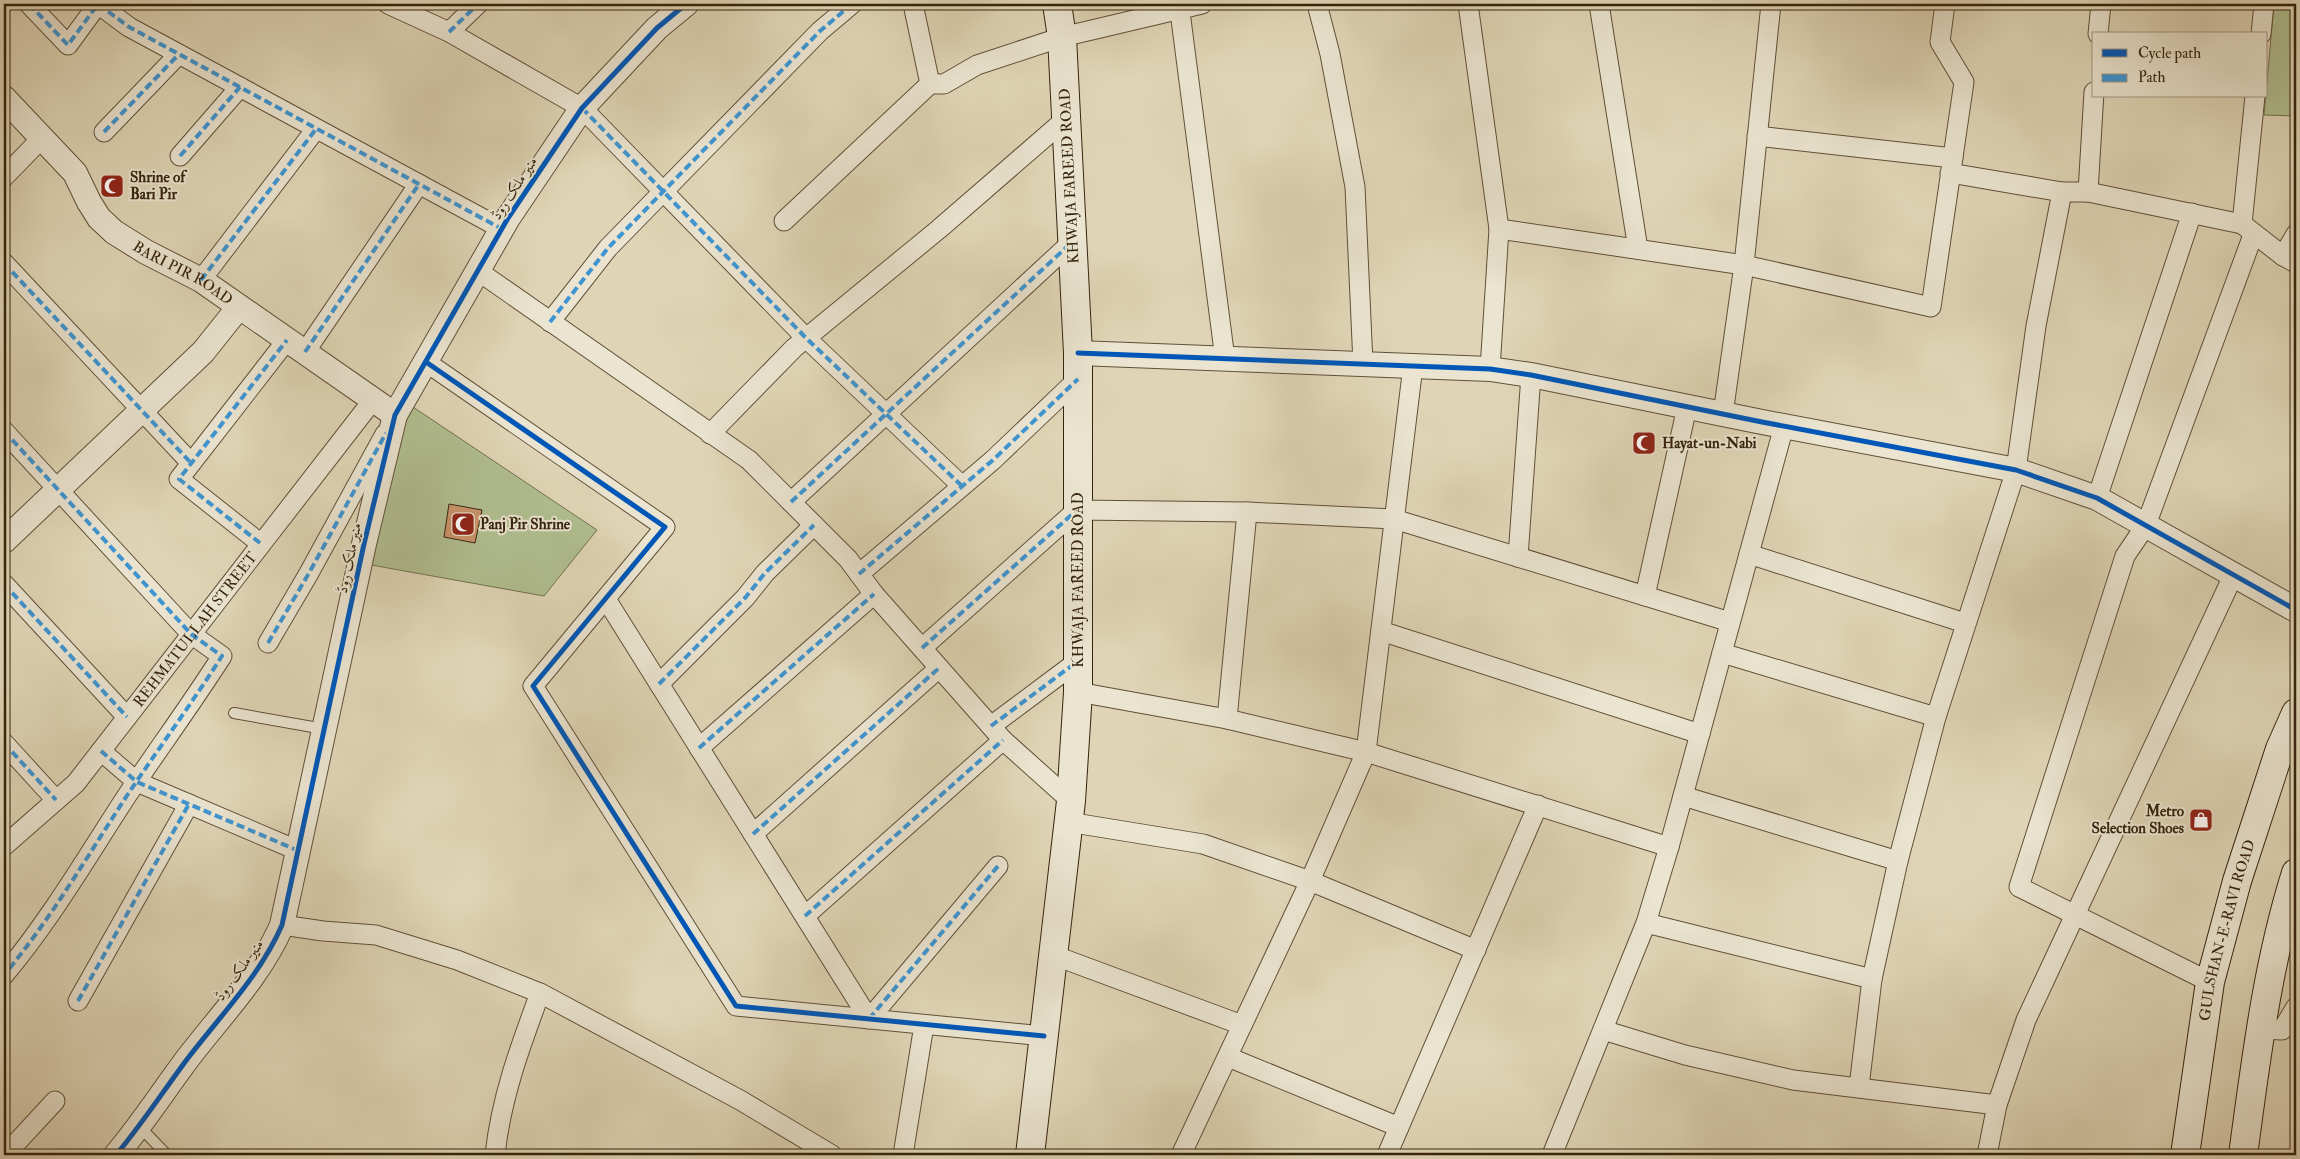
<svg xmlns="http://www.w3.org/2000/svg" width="2300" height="1159" viewBox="0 0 2300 1159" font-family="'IM FELL Double Pica',Amiri,serif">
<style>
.green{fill:#b0be90;stroke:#73714e}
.building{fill:#c9946b;stroke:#36240d}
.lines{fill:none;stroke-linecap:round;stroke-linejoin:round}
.service-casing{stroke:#605037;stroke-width:12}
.minor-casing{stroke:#605037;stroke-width:21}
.tertiary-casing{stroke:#605037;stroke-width:26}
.secondary-casing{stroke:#36240d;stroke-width:30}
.service{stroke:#eae4d0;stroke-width:10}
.minor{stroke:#eae4d0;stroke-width:19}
.tertiary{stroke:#eae4d0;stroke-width:24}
.secondary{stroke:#eae4d0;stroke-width:28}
.quiet{stroke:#3e95d2;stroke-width:4;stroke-dasharray:8 4;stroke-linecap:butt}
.cycleway-casing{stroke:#eae4d0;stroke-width:8}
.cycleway{stroke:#0057b8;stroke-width:5}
.labels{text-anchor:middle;stroke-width:4;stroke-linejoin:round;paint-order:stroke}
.street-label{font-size:15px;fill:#36240d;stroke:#eae4d0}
.poi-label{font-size:15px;font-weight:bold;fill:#36240d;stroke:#eae4d0;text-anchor:start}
</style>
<rect width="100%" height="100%" fill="#dfd5b6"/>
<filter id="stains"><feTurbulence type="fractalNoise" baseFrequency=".004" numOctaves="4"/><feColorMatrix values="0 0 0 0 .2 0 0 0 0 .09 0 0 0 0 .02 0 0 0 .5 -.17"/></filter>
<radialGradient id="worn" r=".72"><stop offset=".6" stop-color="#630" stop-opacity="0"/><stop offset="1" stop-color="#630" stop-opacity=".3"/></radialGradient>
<g class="green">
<polygon points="2274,4 2296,4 2296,116 2264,115"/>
<polygon points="404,401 597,530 544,596 360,563"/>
</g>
<polygon class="building" points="449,504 482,510 475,543 444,537"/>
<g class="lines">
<g class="service-casing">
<g id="service">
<polyline points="234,713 324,729"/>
<polyline points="140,1127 167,1155"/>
</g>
</g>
<g class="minor-casing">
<g id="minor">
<polyline points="29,4 68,45 98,4 129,27 502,229"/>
<polyline points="388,4 449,32 582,108 806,338 962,486"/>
<polyline points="913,4 930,84"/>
<polyline points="1179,4 1225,359"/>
<polyline points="1317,4 1330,54 1355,187 1363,364"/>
<polyline points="1468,4 1499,229 1490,369"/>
<polyline points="1599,4 1638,249"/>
<polyline points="449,32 478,4"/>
<polyline points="2098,34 2101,4"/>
<polyline points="2261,34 2264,4"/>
<polyline points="104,132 179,54"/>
<polyline points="1757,136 1953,158"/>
<polyline points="180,156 240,87"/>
<polyline points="1950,173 2062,192 2088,192 2242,224 2283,256 2296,263"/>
<polyline points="4,177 41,139"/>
<polyline points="2088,192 2094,92"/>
<polyline points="784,221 930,84 944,84 977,65 1062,37 1202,4"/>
<polyline points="2242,224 2255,96"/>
<polyline points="1499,229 1744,265 1931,307 1964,82 1940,42 1945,4"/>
<polyline points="2283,256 2296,234"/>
<polyline points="4,263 191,463"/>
<polyline points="478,271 749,460 848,559 874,594 1003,740 1071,801"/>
<polyline points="201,280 316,129"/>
<polyline points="550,322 608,248 820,31 852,4"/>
<polyline points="305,352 419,184"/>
<polyline points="426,362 665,527 533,686 736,1006 1044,1036"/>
<polyline points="1723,414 1744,265 1771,4"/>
<path d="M 4,431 L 191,634 L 222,656 C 192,703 159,748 128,794 C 88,855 51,919 4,975"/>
<polyline points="710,434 794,348 939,229 1067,118"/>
<polyline points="2097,498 2192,213"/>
<polyline points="791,502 1071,243"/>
<polyline points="260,543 179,479 287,340"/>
<polyline points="1749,554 1965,623"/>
<polyline points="1518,557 1531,375"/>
<polyline points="859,574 993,460 1078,379"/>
<polyline points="4,584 127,717"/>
<polyline points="1645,596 1687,407"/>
<polyline points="606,599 869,1019 998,866"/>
<polyline points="1381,631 1700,734"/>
<polyline points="268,643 309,573 385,434"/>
<polyline points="922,648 1077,510 1247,512 1394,519 1730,622"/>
<polyline points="1722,653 1936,717"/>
<polyline points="659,684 745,598 765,573 814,525"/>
<polyline points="1078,692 1227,719 1366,752 1669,847"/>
<polyline points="1227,719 1247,512"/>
<polyline points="991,726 1078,661"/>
<polyline points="4,743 56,800"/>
<polyline points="699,748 874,594"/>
<polyline points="101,751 137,782 299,851"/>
<polyline points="1683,796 1898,861"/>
<polyline points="1068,822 1203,844 1310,881 1476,950"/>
<polyline points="753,834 939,668"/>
<path id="s1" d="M 4,846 L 76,783 L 373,400"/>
<polyline points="805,916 1003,740"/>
<polyline points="1646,923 1872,979"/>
<polyline points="282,925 323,931 376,935 457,960 540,993 740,1100 832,1155"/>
<polyline points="1053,955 1242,1025"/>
<polyline points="2210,982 2019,887 2125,556 2146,525 2253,235"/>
<polyline points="78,1001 189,804"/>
<polyline points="2260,1029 2282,1030 2296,1007"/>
<polyline points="1603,1030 1685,1055 1793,1080 1997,1105"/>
<polyline points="1228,1057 1399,1127"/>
<polyline points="1859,1087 1872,979 1898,861 1936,717 2016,470 2036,326 2062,192"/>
<polyline points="5,1155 55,1101"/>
<path d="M 495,1155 C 501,1098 520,1047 540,993"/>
<polyline points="903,1155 924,1025"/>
<polyline points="1181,1155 1310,881 1366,752 1413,366"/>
<polyline points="1387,1155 1538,805"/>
<polyline points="1552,1155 1646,923 1669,847 1784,426"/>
<polyline points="1987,1155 1997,1105 2026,1020 2233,576"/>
</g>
</g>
<g class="tertiary-casing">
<g id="tertiary">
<path id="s2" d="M 4,98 L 75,173 L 89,202 L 99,218 L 114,232 L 146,252 L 201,280 L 395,415"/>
<polyline points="1078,353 1490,369 1531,375 1762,422 2016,470 2097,498 2296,610"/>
<polyline points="4,541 203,352 239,307"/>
<path d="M 116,1155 C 142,1124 164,1090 188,1058 C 221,1015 261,974 282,925 L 364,544 L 395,415 L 508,218 L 582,108 L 657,28 L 686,4"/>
</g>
</g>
<g class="secondary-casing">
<g id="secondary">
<polyline points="1030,1155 1071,801 1078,692 1078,353 1062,37 1057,4"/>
<path id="s3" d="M 2185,1155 L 2210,982 L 2237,881 L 2280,749 L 2296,713"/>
<path d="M 2243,1155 C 2256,1060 2267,965 2296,873"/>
</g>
</g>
<use href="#service" class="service"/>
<use href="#minor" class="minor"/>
<use href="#tertiary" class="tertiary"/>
<use href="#secondary" class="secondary"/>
<g class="quiet">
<polyline points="29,4 68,45 98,4 129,27 502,229"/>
<polyline points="449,32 478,4"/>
<polyline points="582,108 806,338 962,486"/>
<polyline points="104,132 179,54"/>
<polyline points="180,156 240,87"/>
<polyline points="4,263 191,463"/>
<polyline points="201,280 316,129"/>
<polyline points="550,322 608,248 820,31 852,4"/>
<polyline points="305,352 419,184"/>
<path d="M 4,431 L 191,634 L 222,656 C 192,703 159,748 128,794 C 88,855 51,919 4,975"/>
<polyline points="791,502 1071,243"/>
<polyline points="260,543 179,479 287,340"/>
<polyline points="859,574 993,460 1078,379"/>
<polyline points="4,584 127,717"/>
<polyline points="268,643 309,573 386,433"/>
<polyline points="922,648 1077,510"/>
<polyline points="659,684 745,598 765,573 814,525"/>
<polyline points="991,726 1078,661"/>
<polyline points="4,743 56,800"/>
<polyline points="699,748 874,594"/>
<polyline points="101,751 137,782 299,851"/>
<polyline points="753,834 939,668"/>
<polyline points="805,916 1003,740"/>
<polyline points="78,1001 189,804"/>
<polyline points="869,1019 998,866"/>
</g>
<g class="cycleway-casing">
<g id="cycleway">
<polyline points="1078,353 1490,369 1531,375 1762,422 2016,470 2097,498 2296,610"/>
<polyline points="426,362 665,527 533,686 736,1006 1044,1036"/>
<path d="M 116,1155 C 142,1124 164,1090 188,1058 C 221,1015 261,974 282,925 L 364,544 L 395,415 L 508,218 L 582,108 L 657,28 L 686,4"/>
</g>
</g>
<use href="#cycleway" class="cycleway"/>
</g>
<defs>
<g id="mosque-square" transform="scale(1.25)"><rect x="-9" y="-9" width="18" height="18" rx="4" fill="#8f2418" stroke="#eae4d0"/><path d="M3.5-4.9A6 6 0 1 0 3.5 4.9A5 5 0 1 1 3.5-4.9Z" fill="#fff"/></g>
<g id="shop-square" transform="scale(1.25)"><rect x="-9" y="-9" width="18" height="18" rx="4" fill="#8f2418" stroke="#eae4d0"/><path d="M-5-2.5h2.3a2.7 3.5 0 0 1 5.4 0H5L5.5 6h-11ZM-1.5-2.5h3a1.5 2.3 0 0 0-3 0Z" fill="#fff"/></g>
</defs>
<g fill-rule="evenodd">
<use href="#mosque-square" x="112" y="186"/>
<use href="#mosque-square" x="1644" y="443"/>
<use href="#mosque-square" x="463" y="524"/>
<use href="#shop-square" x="2201" y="820"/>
</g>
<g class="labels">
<g class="street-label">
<text transform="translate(1069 176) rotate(-93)" y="5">KHWAJA FAREED ROAD</text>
<text transform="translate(514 188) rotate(-57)" y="5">منیر ملک روڈ</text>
<text dy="5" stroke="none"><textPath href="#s2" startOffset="255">BARI PIR ROAD</textPath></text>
<text transform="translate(349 558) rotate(-78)" y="5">منیر ملک روڈ</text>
<text transform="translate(1078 580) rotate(-90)" y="5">KHWAJA FAREED ROAD</text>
<text dy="5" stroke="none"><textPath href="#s1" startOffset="290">REHMATULLAH STREET</textPath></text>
<text dy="5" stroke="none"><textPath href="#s3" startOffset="229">GULSHAN-E-RAVI ROAD</textPath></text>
<text transform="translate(239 970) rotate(-54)" y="5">منیر ملک روڈ</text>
</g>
<g class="poi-label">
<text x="130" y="182">Shrine of<tspan x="130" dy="17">Bari Pir</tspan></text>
<text x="1662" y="448">Hayat-un-Nabi</text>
<text x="480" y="529">Panj Pir Shrine</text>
<text x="2184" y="816" text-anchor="end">Metro<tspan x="2184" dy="17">Selection Shoes</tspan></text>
</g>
</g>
<rect width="2300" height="1159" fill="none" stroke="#dfd5b6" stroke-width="20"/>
<rect x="5" y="5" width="2290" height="1149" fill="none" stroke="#36240d" stroke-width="2.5"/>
<rect x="10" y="10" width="2280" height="1139" fill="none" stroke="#36240d"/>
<rect x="2092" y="32" width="175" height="65" fill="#eae4d0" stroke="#a29782"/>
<rect x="2102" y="49" width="25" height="8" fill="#0057b8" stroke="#a29782"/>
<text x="2138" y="58" font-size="15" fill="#36240d">Cycle path</text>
<rect x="2102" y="74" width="25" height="8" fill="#3e95d2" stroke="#a29782"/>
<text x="2138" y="82" font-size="15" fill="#36240d">Path</text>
<rect width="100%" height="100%" filter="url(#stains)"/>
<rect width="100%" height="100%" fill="url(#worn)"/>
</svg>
